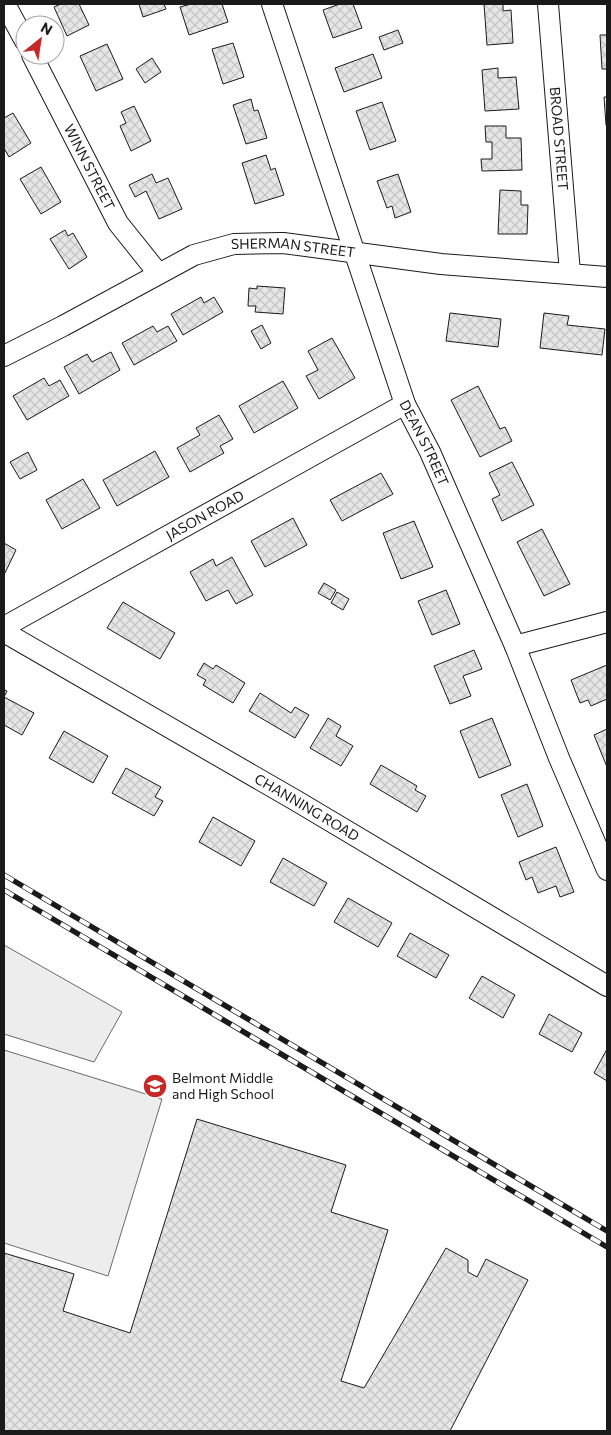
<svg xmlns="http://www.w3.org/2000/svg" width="611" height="1435" viewBox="0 0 611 1435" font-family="Commissioner,sans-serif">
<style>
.built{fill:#ededed;stroke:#6a6a6a}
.building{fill:url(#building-cross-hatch);stroke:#1a1a1a}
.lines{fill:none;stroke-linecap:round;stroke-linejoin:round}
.street-casing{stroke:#1a1a1a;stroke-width:22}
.street{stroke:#fff;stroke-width:20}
.rail-casing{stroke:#1a1a1a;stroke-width:5.5}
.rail{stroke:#fff;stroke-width:4;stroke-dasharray:11;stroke-linecap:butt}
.labels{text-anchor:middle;stroke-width:4;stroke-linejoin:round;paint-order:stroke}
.street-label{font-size:14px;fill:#1a1a1a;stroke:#fff}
.poi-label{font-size:14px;fill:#1a1a1a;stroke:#fff;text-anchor:start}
</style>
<defs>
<pattern id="building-cross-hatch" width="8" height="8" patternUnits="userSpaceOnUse" patternTransform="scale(1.25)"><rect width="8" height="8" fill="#e6e6e6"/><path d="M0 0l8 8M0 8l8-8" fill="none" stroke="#c5c5c5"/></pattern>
</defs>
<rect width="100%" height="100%" fill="#fff"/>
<g class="built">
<polygon points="4,945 122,1012 94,1062 4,1034"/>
<polygon points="4,1050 162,1099 108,1276 4,1243"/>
</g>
<g class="building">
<polygon points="61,4 79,4 89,25 67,36 54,7"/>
<polygon points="139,4 164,4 166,9 143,17"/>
<polygon points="191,4 222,4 228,22 189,35 180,7"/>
<polygon points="340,4 353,4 362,28 333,38 323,10"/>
<polygon points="484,4 503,4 503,11 511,10 513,43 487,45"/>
<polygon points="398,30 403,43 384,50 379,37"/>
<polygon points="600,35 607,35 607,69 602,69"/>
<polygon points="233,43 244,77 223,84 212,49"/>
<polygon points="107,44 123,79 96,91 80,56"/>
<polygon points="373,54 382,78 344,92 335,68"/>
<polygon points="152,58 161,72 145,83 136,69"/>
<polygon points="498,68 498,78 516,77 519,109 485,111 482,70"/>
<polygon points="604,97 607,97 607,125 606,125"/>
<polygon points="251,99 254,111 258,110 267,138 246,144 233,105"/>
<polygon points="382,102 396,141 370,150 356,111"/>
<polygon points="134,106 151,141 131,151 120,126 126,123 121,112"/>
<polygon points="13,113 31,143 9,157 4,148 4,118"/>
<polygon points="485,126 506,126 506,138 521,138 522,170 482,171 481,159 492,159 492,142 486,142"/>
<polygon points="266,155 271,170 275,168 284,195 255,204 242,163"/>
<polygon points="41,167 61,202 41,214 20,179"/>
<polygon points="152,174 156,183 168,178 182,209 159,219 146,191 135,197 129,185"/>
<polygon points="398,174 411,212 395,218 392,206 387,208 377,181"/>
<polygon points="500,190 521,191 521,205 528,205 527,234 498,234"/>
<polygon points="65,230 68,236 73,233 87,257 69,269 50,239"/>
<polygon points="257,286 285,288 283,314 255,312 256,306 248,306 249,288 257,289"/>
<polygon points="201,297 204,303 214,297 223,312 183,335 171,314"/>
<polygon points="450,313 501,319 498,347 446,341"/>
<polygon points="544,313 569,316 567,325 605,329 602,355 540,348"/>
<polygon points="262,325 271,343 261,349 251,331"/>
<polygon points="153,326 157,332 168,326 177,341 134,365 122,343"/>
<polygon points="332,338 355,378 319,399 306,376 318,370 308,351"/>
<polygon points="111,352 120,370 79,394 64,367 87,354 92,362"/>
<polygon points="44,378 49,386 60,380 69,396 27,420 13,396"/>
<polygon points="283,381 298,408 254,433 239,406"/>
<polygon points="478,386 500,429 505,427 512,441 480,457 451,400"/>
<polygon points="219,415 233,439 220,446 224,453 190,472 177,448 200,435 196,428"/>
<polygon points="155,451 169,477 117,506 103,480"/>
<polygon points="28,452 37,470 20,479 10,462"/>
<polygon points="512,462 534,505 502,521 492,499 500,495 489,473"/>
<polygon points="381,473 393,494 342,521 330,500"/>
<polygon points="83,479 100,508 62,529 46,500"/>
<polygon points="293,518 307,545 265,567 251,541"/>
<polygon points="414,521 433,567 401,579 383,533"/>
<polygon points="542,529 570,584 544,596 517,542"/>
<polygon points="4,543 16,550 5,573 4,572"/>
<polygon points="232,557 253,595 236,604 228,590 206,601 190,572 213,559 216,566"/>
<polygon points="324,583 336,590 330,600 318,593"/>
<polygon points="446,590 460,624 432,635 418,601"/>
<polygon points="337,592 349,599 343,610 331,603"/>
<polygon points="123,602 175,633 160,659 107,628"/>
<polygon points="474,650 482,669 463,676 471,696 450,704 434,666"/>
<polygon points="204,663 213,669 216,665 245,683 233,703 203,685 206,680 197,675"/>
<polygon points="607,665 607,699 591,706 588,700 580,703 571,680"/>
<polygon points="4,690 7,691 4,697 34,713 22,735 4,725"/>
<polygon points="260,693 291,713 295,707 309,715 295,738 249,711"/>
<polygon points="328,718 341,726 336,736 353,746 341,766 310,748"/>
<polygon points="492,718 511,765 479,778 460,731"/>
<polygon points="607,729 607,767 594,735"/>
<polygon points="64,731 108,756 93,783 49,758"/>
<polygon points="381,765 417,786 415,790 426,796 417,812 370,784"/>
<polygon points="126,768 161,787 155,797 163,801 154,816 112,793"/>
<polygon points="527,784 543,826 518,837 501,795"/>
<polygon points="213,817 255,841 241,866 199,842"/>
<polygon points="556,847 574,892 560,897 556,886 538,893 532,877 526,880 519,862"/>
<polygon points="283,858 327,883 314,906 270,882"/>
<polygon points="348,898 392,923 378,947 334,922"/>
<polygon points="410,933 449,955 436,978 397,956"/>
<polygon points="482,976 515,995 503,1018 469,998"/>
<polygon points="549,1014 582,1033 572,1052 539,1034"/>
<polygon points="607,1049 607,1081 594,1073"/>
<polygon points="197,1119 346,1165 331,1212 388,1230 341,1381 364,1388 446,1248 468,1260 468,1272 477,1277 486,1259 528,1280 450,1431 4,1431 4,1253 74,1274 63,1311 130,1333"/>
</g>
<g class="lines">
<g class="street-casing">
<g id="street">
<polyline points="5,4 25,41"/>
<path id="s1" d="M 272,4 L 405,404 L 430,452 L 515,646 L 559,758 L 607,870"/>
<path id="s2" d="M 548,4 L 570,273"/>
<path id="s3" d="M 32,55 L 118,223 L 158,273"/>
<path id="s4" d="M 4,356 L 63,326 L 194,255 L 234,244 L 283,243 L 441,264 L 607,277"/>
<path id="s5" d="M 4,627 L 405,404"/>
<path id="s6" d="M 4,632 L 295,800 L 607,986"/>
<polyline points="515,646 607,622"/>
</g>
</g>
<use href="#street" class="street"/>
<g class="rail-casing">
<g id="rail">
<polyline points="4,875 607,1231"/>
<polyline points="4,890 607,1247"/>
</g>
</g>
<use href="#rail" class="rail"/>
</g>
<defs>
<g id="school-disc" transform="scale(1.25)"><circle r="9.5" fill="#c62828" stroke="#fff"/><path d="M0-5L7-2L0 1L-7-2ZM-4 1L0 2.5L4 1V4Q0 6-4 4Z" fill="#fff"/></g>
</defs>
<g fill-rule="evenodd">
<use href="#school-disc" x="155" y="1086"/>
</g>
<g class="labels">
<g class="street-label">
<text dy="5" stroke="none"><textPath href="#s2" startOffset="135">BROAD STREET</textPath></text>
<text dy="5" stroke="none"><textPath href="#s3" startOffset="126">WINN STREET</textPath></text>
<text dy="5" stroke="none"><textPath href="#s4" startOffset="316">SHERMAN STREET</textPath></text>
<text dy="5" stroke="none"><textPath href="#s1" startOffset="465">DEAN STREET</textPath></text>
<text dy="5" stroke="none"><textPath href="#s5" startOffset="230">JASON ROAD</textPath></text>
<text dy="5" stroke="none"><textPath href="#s6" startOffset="350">CHANNING ROAD</textPath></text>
</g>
<g class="poi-label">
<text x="172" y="1083">Belmont Middle<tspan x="172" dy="16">and High School</tspan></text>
</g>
</g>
<rect width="611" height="1435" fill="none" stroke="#1a1a1a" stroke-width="10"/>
<g transform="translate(40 40) rotate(30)"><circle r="24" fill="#ffffff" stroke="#a3a3a3"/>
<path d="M0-4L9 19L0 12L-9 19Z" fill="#c62828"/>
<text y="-8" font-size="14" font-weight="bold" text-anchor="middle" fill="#1a1a1a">N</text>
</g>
</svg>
